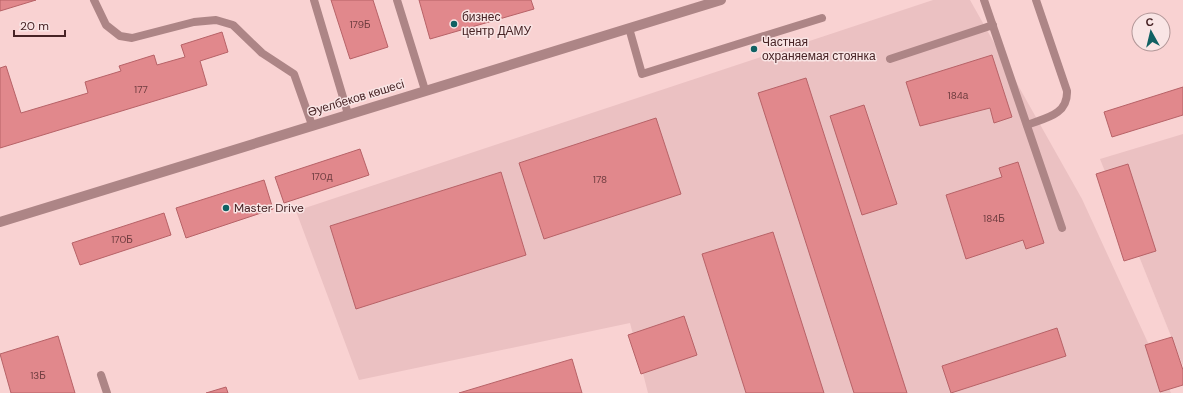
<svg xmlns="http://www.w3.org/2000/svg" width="1183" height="393" viewBox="0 0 1183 393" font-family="'DM Sans',sans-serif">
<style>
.built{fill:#ebc1c2}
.building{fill:#e1888c;stroke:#b76267}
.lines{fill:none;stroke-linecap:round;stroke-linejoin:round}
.service{stroke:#ad8586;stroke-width:8}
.tertiary{stroke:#ad8586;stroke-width:10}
.poi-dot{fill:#106163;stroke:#f9e5e5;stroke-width:1.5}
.labels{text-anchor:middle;stroke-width:3;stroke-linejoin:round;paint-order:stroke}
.number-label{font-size:10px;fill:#6e3c3f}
.poi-label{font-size:12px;fill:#472325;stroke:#f9e5e5;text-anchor:start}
.street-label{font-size:12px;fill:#472325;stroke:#f9e5e5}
</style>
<rect width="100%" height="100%" fill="#f9d2d2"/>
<g class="built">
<polygon points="933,0 970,0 1082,199 1171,393 648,393 630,323 359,380 296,211"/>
<polygon points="1183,134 1183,366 1100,159"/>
</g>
<g class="building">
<polygon points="0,0 36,0 0,11"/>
<polygon points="331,0 373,0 388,47 350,59"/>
<polygon points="419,0 531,0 534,9 430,39"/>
<polygon points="222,32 228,52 200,61 207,85 0,148 0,68 6,66 21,113 88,93 85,82 121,71 119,66 154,55 157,65 185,57 181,45"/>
<polygon points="992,55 1012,117 994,123 990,108 920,126 906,82"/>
<polygon points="806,78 907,393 854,393 758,93"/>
<polygon points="1183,87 1183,115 1112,137 1104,112"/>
<polygon points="864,105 897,204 862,215 830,116"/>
<polygon points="656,118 681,194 544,239 519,163"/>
<polygon points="360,149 369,175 284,203 275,177"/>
<polygon points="1018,162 1044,243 1026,249 1023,240 966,259 946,195 1002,177 999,168"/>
<polygon points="1128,164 1156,251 1124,261 1096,174"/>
<polygon points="501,172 526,255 356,309 330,226"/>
<polygon points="264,180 273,209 186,238 176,208"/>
<polygon points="164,213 171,235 80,265 72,243"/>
<polygon points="773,232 824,393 746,393 702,254"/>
<polygon points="684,316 697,355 641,374 628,335"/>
<polygon points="1057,328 1066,356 951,393 942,366"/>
<polygon points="58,336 75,393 11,393 0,354"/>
<polygon points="1172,337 1183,370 1183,385 1160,392 1145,345"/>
<polygon points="572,359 582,393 459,393"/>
<polygon points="226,387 228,393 206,393"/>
</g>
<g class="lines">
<g class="service">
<polyline points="94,0 106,25 120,36 132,38 194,22 216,20 233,25 262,53 294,74 312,125"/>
<polyline points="314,0 348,114"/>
<polyline points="397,0 425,90"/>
<polyline points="984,0 1062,228"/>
<polyline points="629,28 642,74 822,18"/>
<polyline points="890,59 993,25"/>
<path d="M 1027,125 C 1045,118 1068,115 1067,91 L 1036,0"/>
<polyline points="101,375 107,393"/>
</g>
<polyline class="tertiary" points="0,222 721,0"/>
</g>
<g class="poi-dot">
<circle cx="454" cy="24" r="4"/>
<circle cx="754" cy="49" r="4"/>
<circle cx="226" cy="208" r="4"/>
</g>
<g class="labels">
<g class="number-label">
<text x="360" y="28">179Б</text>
<text x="141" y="93">177</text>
<text x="958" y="99">184а</text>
<text x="322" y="180">170д</text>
<text x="600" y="183">178</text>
<text x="994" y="222">184Б</text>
<text x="122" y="243">170Б</text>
<text x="38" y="379">13Б</text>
</g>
<g class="poi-label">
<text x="462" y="21">бизнес<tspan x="462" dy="14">центр ДАМУ</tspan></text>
<text x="762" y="46">Частная<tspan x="762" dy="14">охраняемая стоянка</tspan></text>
<text x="234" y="212">Master Drive</text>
</g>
<g class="street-label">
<text transform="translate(356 98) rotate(-17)" y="4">Әуелбеков көшесі</text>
</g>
</g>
<g transform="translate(1151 32) rotate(352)"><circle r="19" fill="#f9e5e5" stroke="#b29798"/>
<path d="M0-3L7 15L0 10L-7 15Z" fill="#106163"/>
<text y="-6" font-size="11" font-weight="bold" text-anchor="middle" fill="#472325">С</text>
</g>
<path d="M14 30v6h51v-6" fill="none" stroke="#472325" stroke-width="2"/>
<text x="20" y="30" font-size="12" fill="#472325" stroke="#f9e5e5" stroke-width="3" paint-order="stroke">20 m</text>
</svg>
